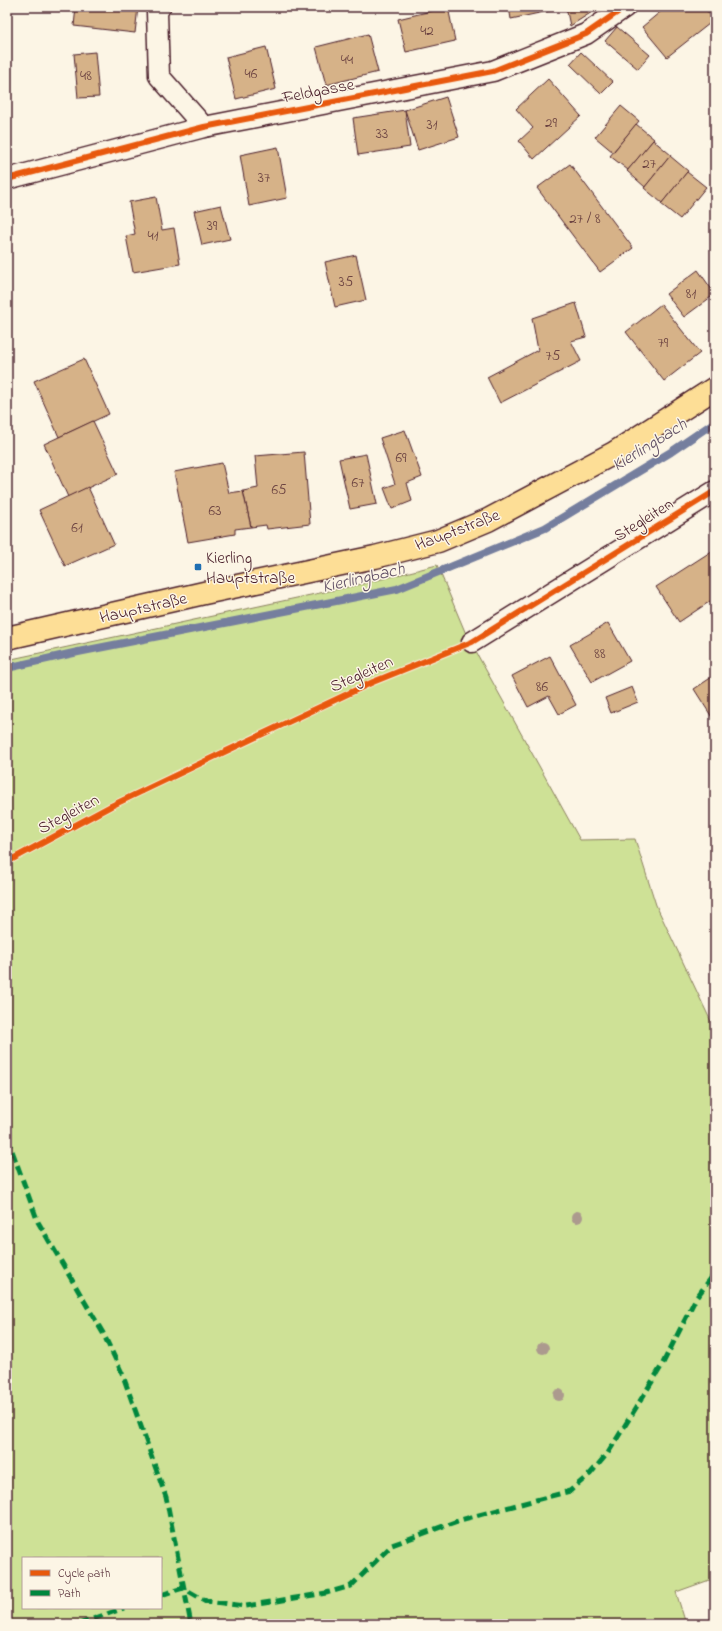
<svg xmlns="http://www.w3.org/2000/svg" width="722" height="1631" viewBox="0 0 722 1631" font-family="'Indie Flower',sans-serif">
<style>
.green{fill:#cee196;stroke:#8c8060;fill-rule:evenodd}
.lines{fill:none;stroke-linecap:round;stroke-linejoin:round}
.stream{stroke:#757e9e;stroke-width:8}
.building{fill:#d6b288;stroke:#4a1f2b}
.minor-casing{stroke:#4a1f2b;stroke-width:23}
.primary-casing{stroke:#4a1f2b;stroke-width:25}
.minor{stroke:#fcf5e5;stroke-width:20}
.primary{stroke:#fdde96;stroke-width:22}
.quiet{stroke:#00873e;stroke-width:5;stroke-dasharray:10 5;stroke-linecap:butt}
.cycleway-casing{stroke:#fcf5e5;stroke-width:8}
.cycleway{stroke:#e8590c;stroke-width:6}
.tree{fill:#ac9a8e}
.poi-dot{fill:#1f6fb2;stroke:#fcf5e5;stroke-width:1.5}
.labels{text-anchor:middle;stroke-width:3;stroke-linejoin:round;paint-order:stroke}
.number-label{font-size:15px;fill:#6d4442}
.street-label{font-size:17px;fill:#4a1f2b;stroke:#fcf5e5}
.poi-label{font-size:17px;fill:#4a1f2b;stroke:#fcf5e5;text-anchor:start}
.water-label{font-size:18px;font-style:italic;fill:#604f65;stroke:#fcf5e5}
</style>
<rect width="100%" height="100%" fill="#fcf5e5"/>
<filter id="ink" filterUnits="userSpaceOnUse"><feTurbulence type="fractalNoise" baseFrequency=".025" numOctaves="2"/><feDisplacementMap in="SourceGraphic" scale="8" xChannelSelector="R" yChannelSelector="G"/><feConvolveMatrix kernelMatrix="1 2 1 2 8 2 1 2 1" color-interpolation-filters="sRGB"/></filter>
<g filter="url(#ink)">
<path class="green" d="M 437,565 L 466,634 L 580,840 L 635,839 L 656,905 L 715,1030 L 715,1578 L 676,1592 L 686,1624 L 7,1624 L 7,660 L 362,584 ZM 23,1558 L 161,1558 L 161,1608 L 23,1608 Z"/>
<g class="lines">
<polyline class="stream" points="7,668 78,652 397,589 545,528 671,452 715,422"/>
</g>
<g class="building">
<polygon points="76,7 138,7 135,33 74,26"/>
<polygon points="448,7 455,41 406,52 398,19"/>
<polygon points="509,7 563,7 563,8 511,19"/>
<polygon points="566,7 600,7 570,26"/>
<polygon points="666,7 704,7 714,20 667,57 642,27"/>
<polygon points="617,27 650,55 638,69 605,41"/>
<polygon points="368,34 378,72 326,85 316,47"/>
<polygon points="266,47 276,89 236,99 226,57"/>
<polygon points="95,52 99,97 78,98 74,54"/>
<polygon points="581,52 613,82 601,94 570,64"/>
<polygon points="7,60 12,76 7,78"/>
<polygon points="548,79 581,116 534,159 519,141 533,128 516,109"/>
<polygon points="446,97 459,137 418,150 405,110"/>
<polygon points="621,106 639,121 613,152 595,137"/>
<polygon points="405,110 410,147 358,155 353,118"/>
<polygon points="636,124 654,139 628,170 610,156"/>
<polygon points="653,140 671,155 645,187 627,171"/>
<polygon points="278,147 287,198 249,206 240,155"/>
<polygon points="670,156 688,171 662,203 644,188"/>
<polygon points="570,164 633,248 600,272 537,188"/>
<polygon points="687,172 706,187 680,219 661,204"/>
<polygon points="156,197 162,230 174,228 180,264 133,272 126,236 135,234 129,202"/>
<polygon points="221,205 230,239 202,245 194,211"/>
<polygon points="356,255 366,300 335,307 325,262"/>
<polygon points="698,270 715,294 684,317 666,294"/>
<polygon points="576,303 586,337 571,341 581,361 500,403 487,377 538,350 532,318"/>
<polygon points="661,304 700,353 664,381 626,332"/>
<polygon points="84,359 109,414 59,437 34,381"/>
<polygon points="93,421 118,474 68,497 44,444"/>
<polygon points="405,430 422,477 407,483 412,501 392,509 384,488 395,484 380,438"/>
<polygon points="304,452 310,524 267,529 266,525 251,527 243,491 258,488 255,456"/>
<polygon points="366,454 377,504 350,509 339,459"/>
<polygon points="222,463 229,493 243,491 251,527 235,529 235,534 188,542 174,472"/>
<polygon points="88,487 114,544 65,566 39,510"/>
<polygon points="715,549 715,598 679,622 656,587"/>
<polygon points="608,623 630,661 592,682 570,645"/>
<polygon points="550,656 576,705 559,714 549,696 528,707 512,676"/>
<polygon points="715,675 715,722 694,689"/>
<polygon points="632,687 638,702 611,713 605,698"/>
</g>
<g class="lines">
<g class="minor-casing">
<g id="minor">
<polyline points="160,7 157,12 159,76 204,127"/>
<polyline points="7,179 204,127 493,71 586,34 625,7"/>
<polyline points="472,642 715,491"/>
</g>
</g>
<g class="primary-casing">
<polyline id="primary" points="7,638 204,593 375,557 438,541 488,520 614,453 715,388"/>
</g>
<use href="#minor" class="minor"/>
<use href="#primary" class="primary"/>
<g class="quiet">
<polyline points="7,1137 38,1222 103,1333 122,1373 166,1497 191,1624"/>
<polyline points="161,1595 183,1588 206,1601 246,1606 326,1593 351,1586 392,1545 460,1520 570,1491 590,1474 608,1453 661,1367 696,1298 715,1273"/>
<polyline points="79,1624 124,1608"/>
</g>
<g class="cycleway-casing">
<g id="cycleway">
<polyline points="7,179 204,127 493,71 586,34 625,7"/>
<polyline points="7,862 111,806 218,755 373,682 472,642 715,491"/>
</g>
</g>
<use href="#cycleway" class="cycleway"/>
</g>
<g class="tree">
<circle cx="577" cy="1217" r="6"/>
<circle cx="543" cy="1348" r="6"/>
<circle cx="559" cy="1395" r="6"/>
</g>
</g>
<rect class="poi-dot" x="194" y="563" width="8" height="8" rx="2"/>
<g class="labels">
<g class="number-label">
<text x="427" y="35">42</text>
<text x="347" y="64">44</text>
<text x="251" y="78">46</text>
<text x="86" y="80">48</text>
<text x="551" y="127">29</text>
<text x="432" y="129">31</text>
<text x="382" y="138">33</text>
<text x="649" y="168">27</text>
<text x="264" y="182">37</text>
<text x="585" y="223">27 / 8</text>
<text x="212" y="230">39</text>
<text x="153" y="240">41</text>
<text x="346" y="286">35</text>
<text x="691" y="298">81</text>
<text x="663" y="347">79</text>
<text x="553" y="360">75</text>
<text x="401" y="462">69</text>
<text x="358" y="487">67</text>
<text x="279" y="494">65</text>
<text x="215" y="515">63</text>
<text x="77" y="532">61</text>
<text x="600" y="658">88</text>
<text x="542" y="691">86</text>
</g>
<g class="street-label">
<text transform="translate(318 90) rotate(-11)" y="6">Feldgasse</text>
<text transform="translate(643 519) rotate(-32)" y="6">Stegleiten</text>
<text transform="translate(457 529) rotate(-21)" y="6">Hauptstraße</text>
<text transform="translate(143 607) rotate(-13)" y="6">Hauptstraße</text>
<text transform="translate(361 673) rotate(-24)" y="6">Stegleiten</text>
<text transform="translate(68 813) rotate(-28)" y="6">Stegleiten</text>
</g>
<g class="poi-label">
<text x="206" y="563">Kierling<tspan x="206" dy="20">Hauptstraße</tspan></text>
</g>
<g class="water-label">
<text transform="translate(649 444) rotate(-32)" y="6">Kierlingbach</text>
<text transform="translate(363 577) rotate(-13)" y="6">Kierlingbach</text>
</g>
</g>
<rect width="722" height="1631" fill="none" stroke="#fcf5e5" stroke-width="24"/>
<rect x="12" y="12" width="698" height="1607" fill="none" stroke="#4a1f2b" stroke-width="1.5" filter="url(#ink)"/>
<rect x="22" y="1557" width="140" height="52" fill="#fcf5e5" stroke="#b59f9b"/>
<rect x="30" y="1570" width="20" height="6" fill="#e8590c" stroke="#b59f9b"/>
<text x="58" y="1577" font-size="12" fill="#4a1f2b">Cycle path</text>
<rect x="30" y="1590" width="20" height="6" fill="#00873e" stroke="#b59f9b"/>
<text x="58" y="1597" font-size="12" fill="#4a1f2b">Path</text>
</svg>
